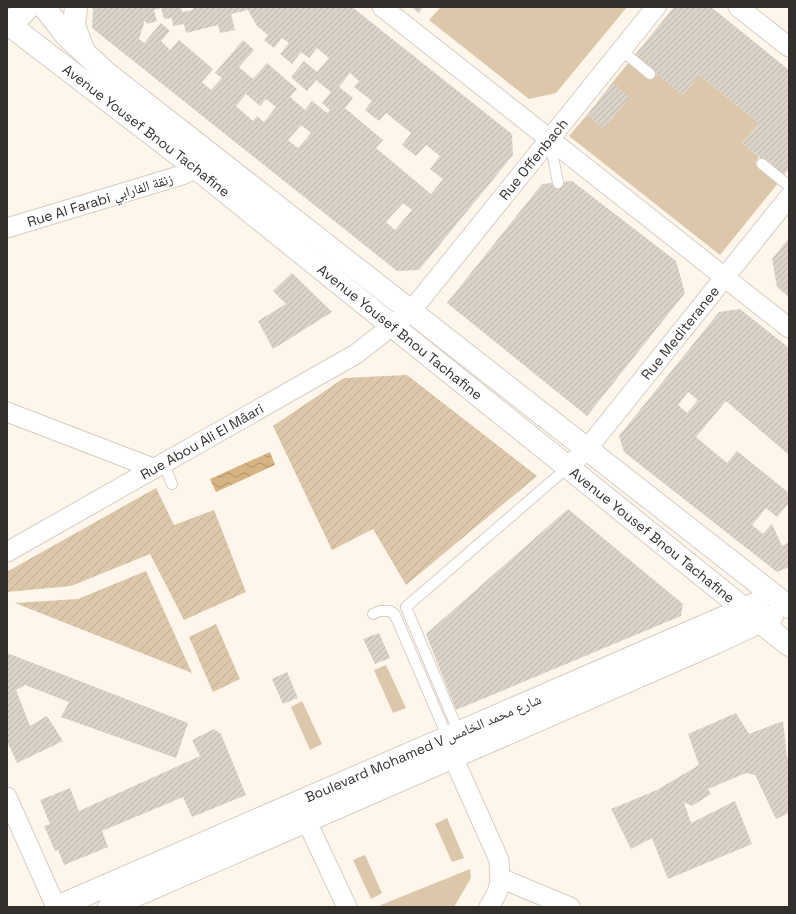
<svg xmlns="http://www.w3.org/2000/svg" width="796" height="914" viewBox="0 0 796 914" font-family="'Space Grotesk','Noto Naskh Arabic',sans-serif">
<style>
.grass{fill:#dcc7aa}
.garden{fill:url(#garden-furrows)}
.water{fill:url(#water-waves)}
.building{fill:url(#building-hatch);fill-rule:evenodd}
.lines{fill:none;stroke-linecap:round;stroke-linejoin:round}
.lane-casing{stroke:#d6cec3;stroke-width:12}
.street-casing{stroke:#d6cec3;stroke-width:21}
.secondary-casing{stroke:#d6cec3;stroke-width:24}
.lane{stroke:#fff;stroke-width:10}
.street{stroke:#fff;stroke-width:19}
.secondary{stroke:#fff;stroke-width:22}
.labels{text-anchor:middle;stroke-width:4;stroke-linejoin:round;paint-order:stroke}
.street-label{font-size:14px;fill:#33302c;stroke:#fff}
</style>
<defs>
<pattern id="garden-furrows" width="10" height="10" patternUnits="userSpaceOnUse"><rect width="10" height="10" fill="#dcc7aa"/><path d="M-1 1l2-2M0 10L10 0M9 11l2-2" fill="none" stroke="#bdab92"/></pattern>
<pattern id="water-waves" width="16" height="10" patternUnits="userSpaceOnUse"><rect width="16" height="10" fill="#d6b383"/><path d="M0 5q4-4 8 0t8 0" fill="none" stroke="#ae926b"/></pattern>
<pattern id="building-hatch" width="6" height="6" patternUnits="userSpaceOnUse"><rect width="6" height="6" fill="#dbd3c8"/><path d="M-1 1l2-2M0 6l6-6M5 7l2-2" fill="none" stroke="#bcb5ac"/></pattern>
</defs>
<rect width="100%" height="100%" fill="#fef6eb"/>
<g class="grass">
<polygon points="441,7 627,7 556,93 529,99 429,20"/>
<polygon points="630,61 652,79 657,74 683,95 699,75 759,123 742,143 759,157 755,163 779,182 720,255 569,136 587,115 604,129 629,97 612,83"/>
<polygon points="386,665 406,708 393,713 374,670"/>
<polygon points="302,701 322,744 310,750 291,707"/>
<polygon points="447,818 464,858 452,862 435,824"/>
<polygon points="365,855 382,893 371,899 353,860"/>
<polygon points="470,869 471,878 454,907 376,907"/>
</g>
<g class="garden">
<polygon points="407,375 537,476 406,585 373,529 332,550 273,426 344,378"/>
<polygon points="156,488 174,525 214,510 246,592 184,620 150,554 71,586 7,592 7,572 10,570"/>
<polygon points="146,571 192,673 15,603 78,599"/>
<polygon points="216,624 240,679 213,692 189,637"/>
</g>
<polygon class="water" points="270,452 275,465 216,492 210,479"/>
<g class="building">
<path d="M 93,7 L 181,7 L 182,12 L 193,10 L 193,7 L 352,7 L 512,134 L 513,155 L 419,270 L 397,271 L 92,28 ZM 161,8 L 164,19 L 172,18 L 173,26 L 184,24 L 186,33 L 218,25 L 220,33 L 235,30 L 231,14 L 248,10 L 257,26 L 268,35 L 264,40 L 274,48 L 282,38 L 289,43 L 280,54 L 292,64 L 301,52 L 309,58 L 317,48 L 329,58 L 317,72 L 304,61 L 291,77 L 307,91 L 316,80 L 331,92 L 322,103 L 330,110 L 327,113 L 312,101 L 305,110 L 290,97 L 297,89 L 267,63 L 253,79 L 239,67 L 254,50 L 243,40 L 215,73 L 222,78 L 211,90 L 202,82 L 213,69 L 179,40 L 170,50 L 161,41 L 170,31 L 161,23 L 144,43 L 139,39 L 145,20 L 147,24 L 157,21 L 154,10 ZM 350,73 L 359,81 L 354,87 L 372,101 L 365,110 L 379,121 L 386,113 L 411,133 L 402,145 L 416,156 L 426,145 L 440,156 L 430,169 L 443,179 L 431,194 L 376,148 L 383,140 L 345,108 L 353,98 L 339,87 ZM 246,94 L 260,106 L 266,99 L 276,107 L 264,122 L 257,116 L 253,121 L 236,106 ZM 301,125 L 311,133 L 298,148 L 288,140 ZM 403,203 L 412,210 L 395,230 L 386,222 Z"/>
<polygon points="411,7 423,7 419,13"/>
<polygon points="674,7 711,7 789,70 789,169 783,176 742,143 759,123 699,75 683,95 634,56"/>
<polygon points="612,83 630,97 604,129 587,115"/>
<polygon points="572,181 676,261 685,293 587,416 447,303 542,184"/>
<polygon points="789,238 789,297 777,287 772,259"/>
<polygon points="292,273 332,312 273,349 258,321 286,304 273,291"/>
<path d="M 740,309 L 789,348 L 789,455 L 726,401 L 696,437 L 727,463 L 737,451 L 789,493 L 789,503 L 777,517 L 766,508 L 752,525 L 763,534 L 772,524 L 782,546 L 789,542 L 789,567 L 777,572 L 624,452 L 619,436 L 719,312 ZM 688,392 L 698,400 L 687,413 L 678,405 Z"/>
<polygon points="568,509 683,604 681,616 456,710 426,634"/>
<polygon points="379,633 390,658 375,664 363,639"/>
<polygon points="7,653 188,723 176,758 61,717 69,702 25,685 16,690 30,726 47,716 63,741 17,763 7,741"/>
<polygon points="287,672 298,698 283,704 272,679"/>
<polygon points="736,713 749,734 783,721 787,758 789,756 789,813 776,819 755,775 746,773 708,789 711,794 692,806 684,802 691,823 735,801 752,844 668,879 652,838 631,849 611,809 657,790 699,765 688,734"/>
<polygon points="214,729 221,734 246,795 192,817 183,797 102,831 108,847 64,865 58,850 55,851 44,826 50,824 40,800 70,788 79,811 200,756 192,740"/>
</g>
<g class="lines">
<g class="lane-casing">
<g id="lane">
<polyline points="621,50 650,74"/>
<polyline points="550,141 558,183"/>
<polyline points="762,164 789,186"/>
<polyline points="163,462 172,484"/>
<polyline points="373,614 380,611 390,611 395,615 448,738"/>
<polyline points="459,733 406,607 568,467"/>
</g>
</g>
<g class="street-casing">
<g id="street">
<polyline points="382,7 789,328"/>
<polyline points="738,7 789,47"/>
<polyline points="7,228 182,175 196,168 207,159"/>
<polyline points="7,412 153,468"/>
<path id="s1" d="M 568,467 L 587,449 L 789,197"/>
<path id="s2" d="M 7,552 L 356,354 L 411,311 L 656,7"/>
<polyline points="453,757 499,860 500,881 497,893 489,907"/>
<polyline points="7,797 56,907"/>
<polyline points="300,807 347,907"/>
<polyline points="500,878 570,907"/>
</g>
</g>
<g class="secondary-casing">
<g id="secondary">
<polyline points="44,7 66,35 105,72 789,607"/>
<polyline points="76,7 74,25 83,50"/>
<polyline points="7,22 21,15 29,7"/>
<path id="s3" d="M 7,23 L 196,168 L 789,645"/>
<polyline points="57,907 757,603"/>
<polyline points="109,907 715,643 772,616"/>
</g>
</g>
<use href="#lane" class="lane"/>
<use href="#street" class="street"/>
<use href="#secondary" class="secondary"/>
</g>
<g class="labels">
<g class="street-label">
<text dy="5" stroke="none"><textPath href="#s3" startOffset="176">Avenue Yousef Bnou Tachafine</textPath></text>
<text dy="5" stroke="none"><textPath href="#s2" startOffset="666">Rue Offenbach</textPath></text>
<text transform="translate(100 200) rotate(-17)" y="5">Rue Al Farabi زنقة الفارابي</text>
<text dy="5" stroke="none"><textPath href="#s3" startOffset="500">Avenue Yousef Bnou Tachafine</textPath></text>
<text dy="5" stroke="none"><textPath href="#s1" startOffset="175">Rue Mediteranee</textPath></text>
<text dy="5" stroke="none"><textPath href="#s2" startOffset="224">Rue Abou Ali El Mâari</textPath></text>
<text dy="5" stroke="none"><textPath href="#s3" startOffset="824">Avenue Yousef Bnou Tachafine</textPath></text>
<text transform="translate(423 748) rotate(-23)" y="5">Boulevard Mohamed V شارع محمد الخامس</text>
</g>
</g>
<rect width="796" height="914" fill="none" stroke="#33302c" stroke-width="16"/>
</svg>
